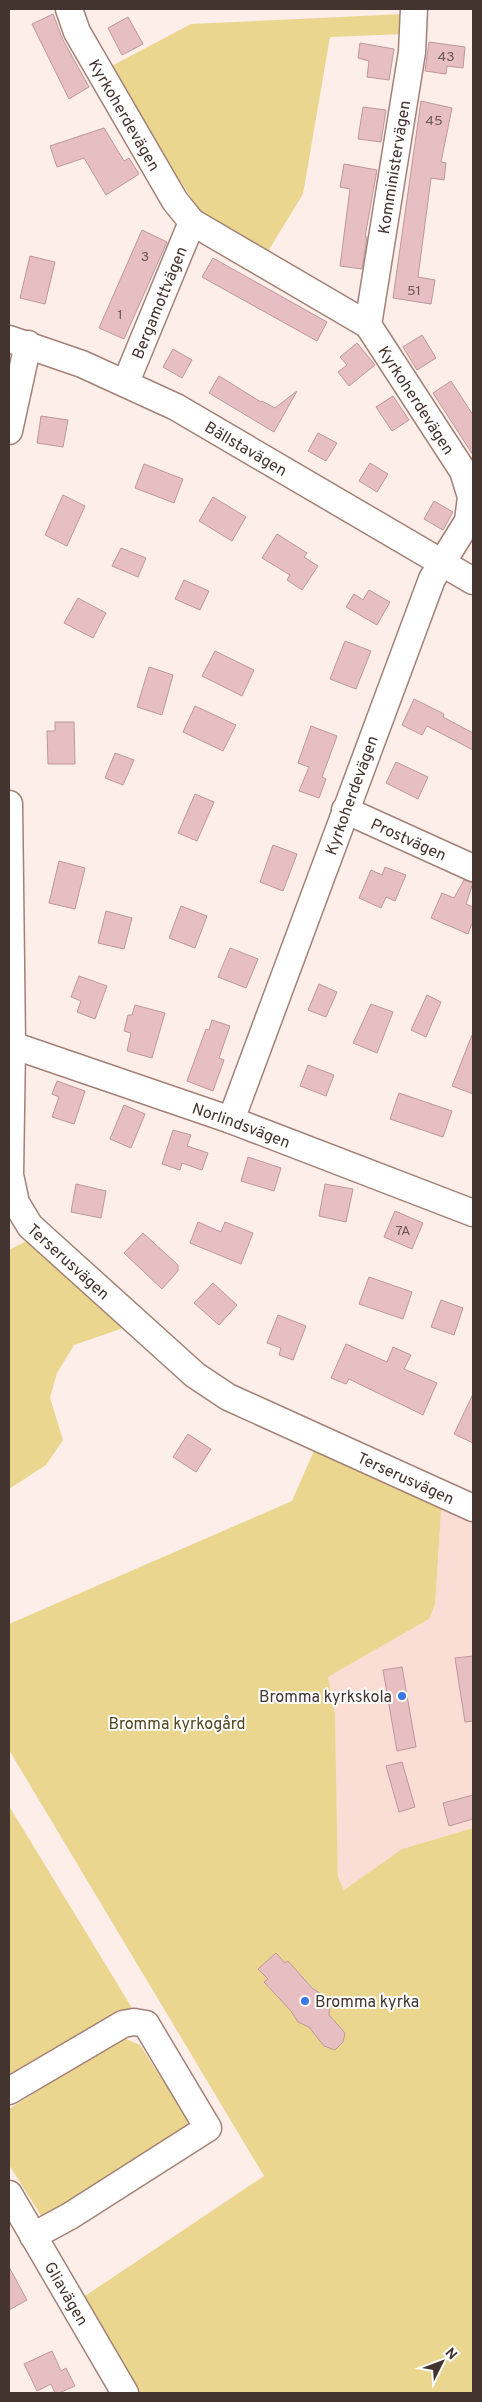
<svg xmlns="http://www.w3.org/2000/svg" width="482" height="2402" viewBox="0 0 482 2402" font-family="Overpass,sans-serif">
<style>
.built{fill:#faded5}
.green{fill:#ebd68f}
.building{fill:#e7bfc3;stroke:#bd979b}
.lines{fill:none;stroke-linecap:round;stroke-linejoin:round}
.minor-casing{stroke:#a38176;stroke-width:29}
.minor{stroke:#fff;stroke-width:26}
.poi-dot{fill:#3a77e6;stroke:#fff;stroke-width:2}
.labels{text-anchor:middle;stroke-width:4;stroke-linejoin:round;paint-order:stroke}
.number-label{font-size:14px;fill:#6c5754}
.street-label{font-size:16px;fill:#43342f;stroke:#fff}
.poi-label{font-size:16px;fill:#43342f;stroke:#fff;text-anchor:end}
.park-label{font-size:16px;fill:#52461e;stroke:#fff}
</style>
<rect width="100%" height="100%" fill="#fdeee9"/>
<polygon class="built" points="442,1497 473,1512 473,1828 402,1849 344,1890 338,1877 335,1714 328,1677 429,1619 435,1605"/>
<g class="green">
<polygon points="404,14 404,34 330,37 303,194 267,253 204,218 108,68 191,24"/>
<polygon points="36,1236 129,1326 74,1345 57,1373 50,1398 63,1440 46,1465 9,1489 9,1250"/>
<polygon points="316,1446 442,1497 435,1605 429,1619 328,1677 335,1714 338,1877 344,1890 402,1849 473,1828 473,2393 139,2393 82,2298 264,2176 9,1750 9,1624 292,1501"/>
<polygon points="9,1806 132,2008 9,2083"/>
<polygon points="126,2039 140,2045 186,2116 188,2125 183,2135 42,2217 9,2165 9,2109 118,2040"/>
</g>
<g class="building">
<polygon points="53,14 63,40 89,87 69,99 32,24"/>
<polygon points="128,17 143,44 122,55 108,28"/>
<polygon points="429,42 465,47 463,68 447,66 446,74 425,71"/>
<polygon points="360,43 394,49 389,80 367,77 369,61 358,58"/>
<polygon points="421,101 452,108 441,162 446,163 444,180 431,178 418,277 435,280 431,304 393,298"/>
<polygon points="363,107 386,110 381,142 358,139"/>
<polygon points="104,128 124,161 129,158 139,174 106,195 84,158 57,167 50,146"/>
<polygon points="344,164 377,170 365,237 367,237 362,269 340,266 350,189 340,187"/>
<polygon points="142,230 167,242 124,339 99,328"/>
<polygon points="30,256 55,262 45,304 20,298"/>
<polygon points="213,258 327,322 317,341 202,277"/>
<polygon points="422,335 436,358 417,370 403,347"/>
<polygon points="357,343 375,365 349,386 338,372 347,365 340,357"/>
<polygon points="173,349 192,360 182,378 163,367"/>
<polygon points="219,376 261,402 262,401 275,408 297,391 274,432 209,393"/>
<polygon points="451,381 473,415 473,455 433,393"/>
<polygon points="393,396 409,420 392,431 376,407"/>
<polygon points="41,416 68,420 63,447 37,443"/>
<polygon points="318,433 337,443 326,461 308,451"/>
<polygon points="370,463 388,474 377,492 359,481"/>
<polygon points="144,464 183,479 174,503 135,488"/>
<polygon points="63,495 85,506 67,546 45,535"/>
<polygon points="213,497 246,517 232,541 199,521"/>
<polygon points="434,501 453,512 443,530 424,519"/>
<polygon points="277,534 307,553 304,557 318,566 302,590 287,580 290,575 262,558"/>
<polygon points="121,548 146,558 138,577 112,566"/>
<polygon points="184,580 209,591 200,610 175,599"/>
<polygon points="369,590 390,602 377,625 346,607 354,594 363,600"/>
<polygon points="78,598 106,613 93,638 64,623"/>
<polygon points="345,641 371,651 356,689 330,679"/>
<polygon points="215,651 254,670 242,696 202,676"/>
<polygon points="149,667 173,675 162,715 137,707"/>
<polygon points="414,699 444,714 443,717 473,733 473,750 427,726 422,735 402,725"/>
<polygon points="195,706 236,725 223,751 183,732"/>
<polygon points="55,722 74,722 75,764 48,764 47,731 55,731"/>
<polygon points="311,726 337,736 322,777 326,779 319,798 299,791 309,767 298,763"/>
<polygon points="115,753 134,760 123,785 105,778"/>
<polygon points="396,762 428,777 418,799 386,783"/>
<polygon points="195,794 214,802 197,841 178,833"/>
<polygon points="273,845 297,854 283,891 260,882"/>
<polygon points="59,861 85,868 75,909 49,903"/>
<polygon points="385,867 406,875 395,901 386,897 381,908 359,898 371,870 382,875"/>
<polygon points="464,880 473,883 466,904 473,907 473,921 468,934 431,918 442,893 454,898"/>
<polygon points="181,906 207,916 195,948 169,938"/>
<polygon points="106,911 132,918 124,949 98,943"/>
<polygon points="230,948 258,959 246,988 218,977"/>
<polygon points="79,976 107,986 95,1019 77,1012 81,1001 71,997"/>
<polygon points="319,984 337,992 326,1017 308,1010"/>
<polygon points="427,995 441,1002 426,1037 411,1030"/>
<polygon points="371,1004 393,1012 377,1053 353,1043"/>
<polygon points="135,1005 165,1013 152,1058 127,1051 131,1033 124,1031 128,1015 132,1015"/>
<polygon points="212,1020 230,1026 219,1058 224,1060 213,1091 187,1081 206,1029 209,1030"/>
<polygon points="472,1035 473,1035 473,1094 452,1086"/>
<polygon points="308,1065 334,1075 326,1096 300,1086"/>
<polygon points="57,1081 85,1091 74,1124 52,1117 59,1097 52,1094"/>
<polygon points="399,1093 452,1111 443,1137 390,1119"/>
<polygon points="124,1105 145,1114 131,1148 110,1139"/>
<polygon points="173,1130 191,1135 187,1146 208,1153 202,1170 182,1163 180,1170 162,1164"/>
<polygon points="248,1157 281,1168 274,1191 241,1181"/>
<polygon points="76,1184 106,1191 101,1218 71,1212"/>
<polygon points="325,1184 353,1189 346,1222 319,1216"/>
<polygon points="395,1211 423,1223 412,1249 384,1237"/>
<polygon points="198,1222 221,1232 225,1222 253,1233 241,1264 190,1243"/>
<polygon points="143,1233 178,1265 178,1271 162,1289 124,1253"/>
<polygon points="369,1277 412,1292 403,1319 359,1304"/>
<polygon points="213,1283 237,1305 219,1325 194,1303"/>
<polygon points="441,1300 463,1308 454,1335 431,1327"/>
<polygon points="278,1315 306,1326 293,1360 279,1355 281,1348 267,1343"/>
<polygon points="346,1344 387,1362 393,1347 411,1355 404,1369 437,1383 423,1415 349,1379 346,1384 331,1378"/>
<polygon points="473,1394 473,1443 454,1434"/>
<polygon points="188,1434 211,1449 196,1472 173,1457"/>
<polygon points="473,1656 473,1721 465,1722 455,1658"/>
<polygon points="402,1667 416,1747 397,1751 383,1670"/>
<polygon points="402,1762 415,1807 399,1812 386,1766"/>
<polygon points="473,1795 473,1819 449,1826 443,1803"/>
<polygon points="276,1953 285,1963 288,1961 312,1988 326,1997 330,2004 329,2015 345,2033 343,2042 335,2050 324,2046 309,2027 298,2022 291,2011 264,1982 268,1979 258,1969"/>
<polygon points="9,2267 27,2300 9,2310"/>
<polygon points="52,2351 61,2371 66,2368 75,2386 59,2393 55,2393 51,2384 37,2391 24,2364"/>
</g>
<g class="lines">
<g class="minor-casing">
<g id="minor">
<path id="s1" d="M 69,9 L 77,32 L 175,201 L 192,222 L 368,325 L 463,471 L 471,497 L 468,521 L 432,579 L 231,1120"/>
<path id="s2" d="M 368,325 L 412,52 L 414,9"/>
<path id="s3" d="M 9,339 L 82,364 L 176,407 L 473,581"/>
<path id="s4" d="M 126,382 L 192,222"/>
<polyline points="9,431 28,344"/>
<path id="s5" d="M 9,804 L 12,1044 L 10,1175 L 16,1203 L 30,1226 L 195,1375 L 228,1397 L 473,1508"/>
<path id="s6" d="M 345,810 L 473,868"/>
<path id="s7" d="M 9,1044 L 231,1120 L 473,1213"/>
<polyline points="9,2091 123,2024 134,2022 146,2024 208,2128 70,2216 33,2236"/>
<path id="s8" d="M 9,2194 L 125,2393"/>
</g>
</g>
<use href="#minor" class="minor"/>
</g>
<g class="poi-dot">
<circle cx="402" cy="1696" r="5"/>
<circle cx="305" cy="2001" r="5"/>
</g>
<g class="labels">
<g class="number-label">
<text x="446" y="61">43</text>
<text x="434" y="125">45</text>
<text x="145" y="261">3</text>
<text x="414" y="295">51</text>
<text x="120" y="319">1</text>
<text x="403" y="1235">7A</text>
</g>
<g class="street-label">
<text dy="6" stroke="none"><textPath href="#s1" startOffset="120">Kyrkoherdevägen</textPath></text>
<text dy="6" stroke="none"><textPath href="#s2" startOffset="160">Komministervägen</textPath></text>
<text dy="6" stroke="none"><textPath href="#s4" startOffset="86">Bergamottvägen</textPath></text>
<text dy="6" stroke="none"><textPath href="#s1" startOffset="540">Kyrkoherdevägen</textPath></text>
<text dy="6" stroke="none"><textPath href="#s3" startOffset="262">Bällstavägen</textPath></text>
<text transform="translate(351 795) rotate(-70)" y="6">Kyrkoherdevägen</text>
<text dy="6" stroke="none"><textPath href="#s6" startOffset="70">Prostvägen</textPath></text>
<text dy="6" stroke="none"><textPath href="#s7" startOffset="246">Norlindsvägen</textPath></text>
<text dy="6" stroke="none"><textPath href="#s5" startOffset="479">Terserusvägen</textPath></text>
<text dy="6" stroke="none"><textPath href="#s5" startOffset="884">Terserusvägen</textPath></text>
<text dy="6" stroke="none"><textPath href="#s8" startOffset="115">Gliavägen</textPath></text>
</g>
<g class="poi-label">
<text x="392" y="1702">Bromma kyrkskola</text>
<text x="315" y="2007" text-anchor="start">Bromma kyrka</text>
</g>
<g class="park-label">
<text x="177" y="1729">Bromma kyrkogård</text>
</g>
</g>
<rect width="482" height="2402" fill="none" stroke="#43342f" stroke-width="20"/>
<g transform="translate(442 2362) rotate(48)" stroke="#ffffff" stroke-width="4" paint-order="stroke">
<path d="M0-4L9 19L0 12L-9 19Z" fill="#43342f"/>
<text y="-8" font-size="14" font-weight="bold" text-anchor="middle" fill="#43342f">N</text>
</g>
</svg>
